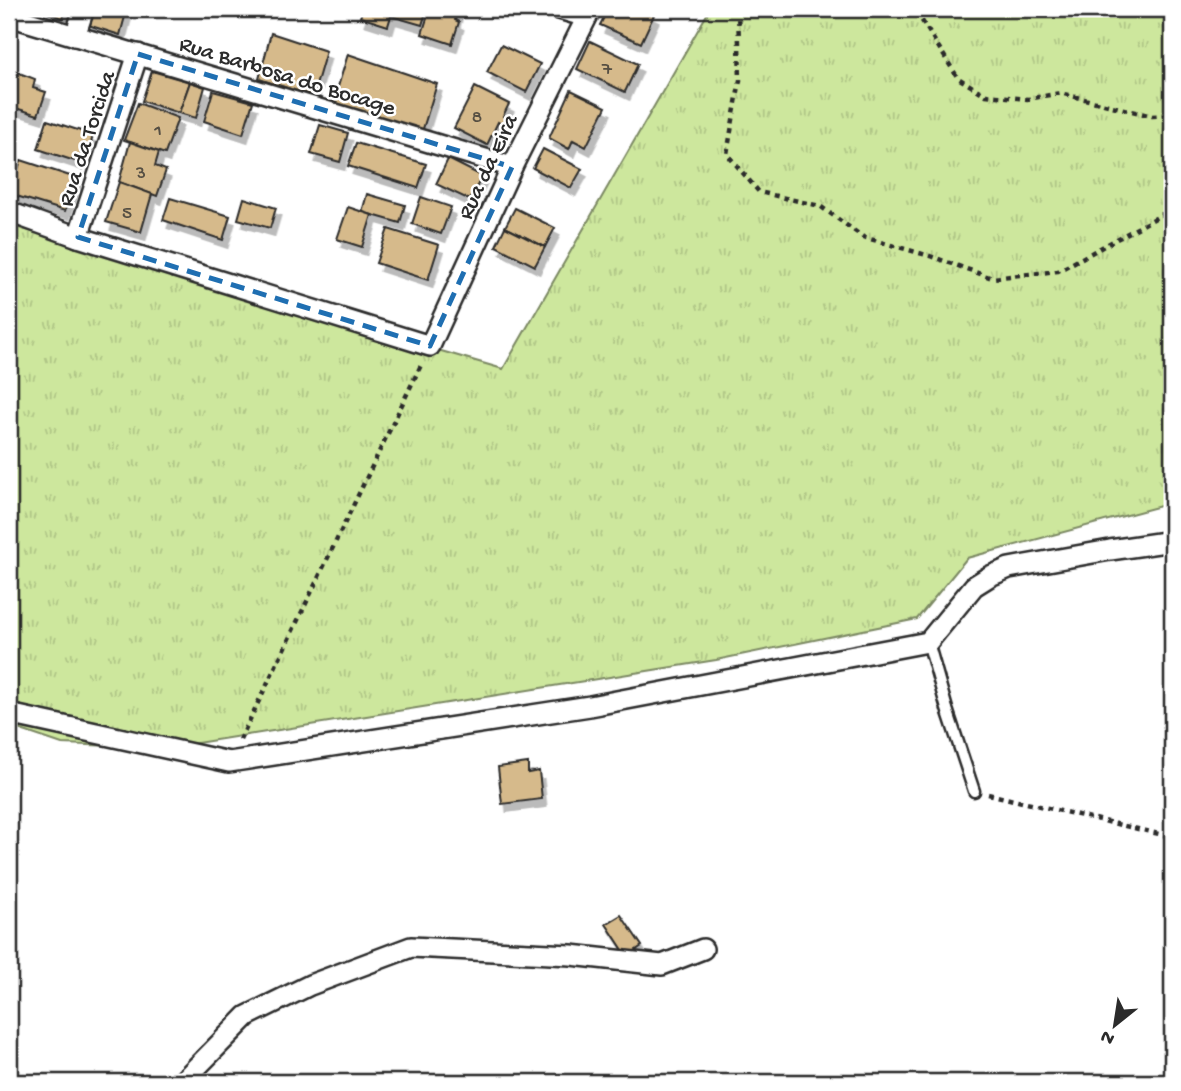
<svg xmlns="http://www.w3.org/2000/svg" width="1181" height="1091" viewBox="0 0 1181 1091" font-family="'Gochi Hand',sans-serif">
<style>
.grass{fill:url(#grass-tufts);stroke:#7c8964;stroke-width:2}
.building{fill:#d6ba8b;stroke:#2b2b2b;stroke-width:2;filter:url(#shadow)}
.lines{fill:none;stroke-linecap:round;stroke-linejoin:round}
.lane-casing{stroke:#2b2b2b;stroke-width:15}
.street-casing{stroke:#2b2b2b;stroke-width:24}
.path{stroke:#2b2b2b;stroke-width:4.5;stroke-dasharray:5 5;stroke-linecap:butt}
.lane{stroke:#fff;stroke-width:10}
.street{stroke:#fff;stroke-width:19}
.marked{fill:none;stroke:#1f6fb2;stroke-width:5;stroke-dasharray:14 9;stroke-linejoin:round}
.labels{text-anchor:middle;stroke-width:5;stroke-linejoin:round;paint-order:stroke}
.number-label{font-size:19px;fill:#564f43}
.street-label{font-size:23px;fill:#2b2b2b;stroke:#fff}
</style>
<defs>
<pattern id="grass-tufts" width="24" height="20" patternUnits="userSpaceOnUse" patternTransform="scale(1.75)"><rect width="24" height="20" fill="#cde79d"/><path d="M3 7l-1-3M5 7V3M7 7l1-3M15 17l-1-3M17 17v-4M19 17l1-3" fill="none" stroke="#b0c687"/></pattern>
<filter id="shadow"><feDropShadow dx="4.5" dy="8" stdDeviation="0" flood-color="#0004"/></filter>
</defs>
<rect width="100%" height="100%" fill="#fff"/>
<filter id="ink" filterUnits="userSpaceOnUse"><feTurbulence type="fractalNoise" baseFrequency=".0143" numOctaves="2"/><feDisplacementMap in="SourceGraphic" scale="14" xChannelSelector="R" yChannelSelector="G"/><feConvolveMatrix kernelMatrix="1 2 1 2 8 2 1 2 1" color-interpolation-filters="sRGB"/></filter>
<g filter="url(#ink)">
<polygon class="grass" points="710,9 1172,9 1172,503 967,558 917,619 716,660 166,748 62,744 9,726 9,225 503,369"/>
<g class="building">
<polygon points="34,9 66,9 63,18"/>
<polygon points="92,9 127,9 120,35 88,25"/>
<polygon points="363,9 427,9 422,25 391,16 388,26 360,17"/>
<polygon points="430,9 458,9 455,20 459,22 452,44 422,34"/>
<polygon points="608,9 641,9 654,15 641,43 600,25"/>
<polygon points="271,33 326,51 313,96 259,79"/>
<polygon points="590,41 638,64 625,92 577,69"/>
<polygon points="501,45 540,64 526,92 487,72"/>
<polygon points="348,54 437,84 422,132 333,103"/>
<polygon points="9,69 35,79 33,88 46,92 38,115 9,106"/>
<polygon points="152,71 190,82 179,113 142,101"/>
<polygon points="190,82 205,87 196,118 179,113"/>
<polygon points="475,87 509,104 503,116 508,119 504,126 498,122 487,145 454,128"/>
<polygon points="571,90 606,107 586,147 573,140 569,149 549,138"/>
<polygon points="213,91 253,102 243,134 204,121"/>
<polygon points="138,103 178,118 165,154 124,140"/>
<polygon points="47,120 93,135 89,151 83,149 78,162 38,149"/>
<polygon points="320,125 348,133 340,162 311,154"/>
<polygon points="130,142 159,152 155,166 166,170 157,196 119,182"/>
<polygon points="356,143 426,164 418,188 348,166"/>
<polygon points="543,149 582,169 571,188 533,168"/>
<polygon points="448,159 482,176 470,200 436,184"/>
<polygon points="21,160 76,178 65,211 10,194"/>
<polygon points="119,182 152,194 141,232 106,222"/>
<polygon points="367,194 405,205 400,223 362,212"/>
<polygon points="421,197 451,207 441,234 412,224"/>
<polygon points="170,198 230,216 223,240 163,220"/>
<polygon points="244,198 276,208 270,228 238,219"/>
<polygon points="348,207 372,215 362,247 337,239"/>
<polygon points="515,208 555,228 545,247 505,227"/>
<polygon points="505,227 545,247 535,266 496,246"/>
<polygon points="388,229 439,245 428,280 376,263"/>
<polygon points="528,763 528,773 539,771 542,799 502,804 498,767"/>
<polygon points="621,915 642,946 627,956 606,924"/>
</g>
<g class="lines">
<g class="lane-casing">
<polyline id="lane" points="928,642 947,709 974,791"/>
</g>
<g class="street-casing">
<g id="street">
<polyline points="559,9 586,17"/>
<polyline points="9,16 512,167"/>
<polyline points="75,36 84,9"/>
<polyline points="9,212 78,237 430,346 512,167 591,9"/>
<polyline points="78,237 138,54"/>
<polyline points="9,714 229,762 590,706 928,642 974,586 990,576 1009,568 1110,550 1172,541"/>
<polyline points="182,1082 247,1016 310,985 411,947 571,955 662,965 703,949"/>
</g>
</g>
<g class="path">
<polyline points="738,9 740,80 727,154 759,192 820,206 863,237 930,256 992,278 1058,271 1172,209"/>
<polyline points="906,9 919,16 958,78 986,95 1028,99 1060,93 1152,116 1172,115"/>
<polyline points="240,740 422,363"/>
<polyline points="988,794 1172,837"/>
</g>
<use href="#lane" class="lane"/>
<use href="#street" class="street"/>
</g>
</g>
<path class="marked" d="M 138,54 L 512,167 L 430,346 L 78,237 Z"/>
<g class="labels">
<g class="number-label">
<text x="607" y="74">7</text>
<text x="477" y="122">8</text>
<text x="158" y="135">1</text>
<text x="141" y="178">3</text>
<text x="127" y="218">5</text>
</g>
<g class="street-label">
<text transform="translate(288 74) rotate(17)" y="8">Rua Barbosa do Bocage</text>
<text transform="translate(85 138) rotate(-72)" y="8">Rua da Torcida</text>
<text transform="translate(486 166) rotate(-65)" y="8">Rua da Eira</text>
</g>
</g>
<rect width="1181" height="1091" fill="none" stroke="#fff" stroke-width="35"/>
<rect x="18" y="18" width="1146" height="1056" fill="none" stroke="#2b2b2b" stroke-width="2.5" filter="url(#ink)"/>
<g transform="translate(1115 1025) rotate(210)" stroke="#ffffff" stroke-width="5" paint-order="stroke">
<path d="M0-5L12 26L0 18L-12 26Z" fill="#2b2b2b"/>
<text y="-10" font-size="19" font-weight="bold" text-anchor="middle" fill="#2b2b2b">N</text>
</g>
</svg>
